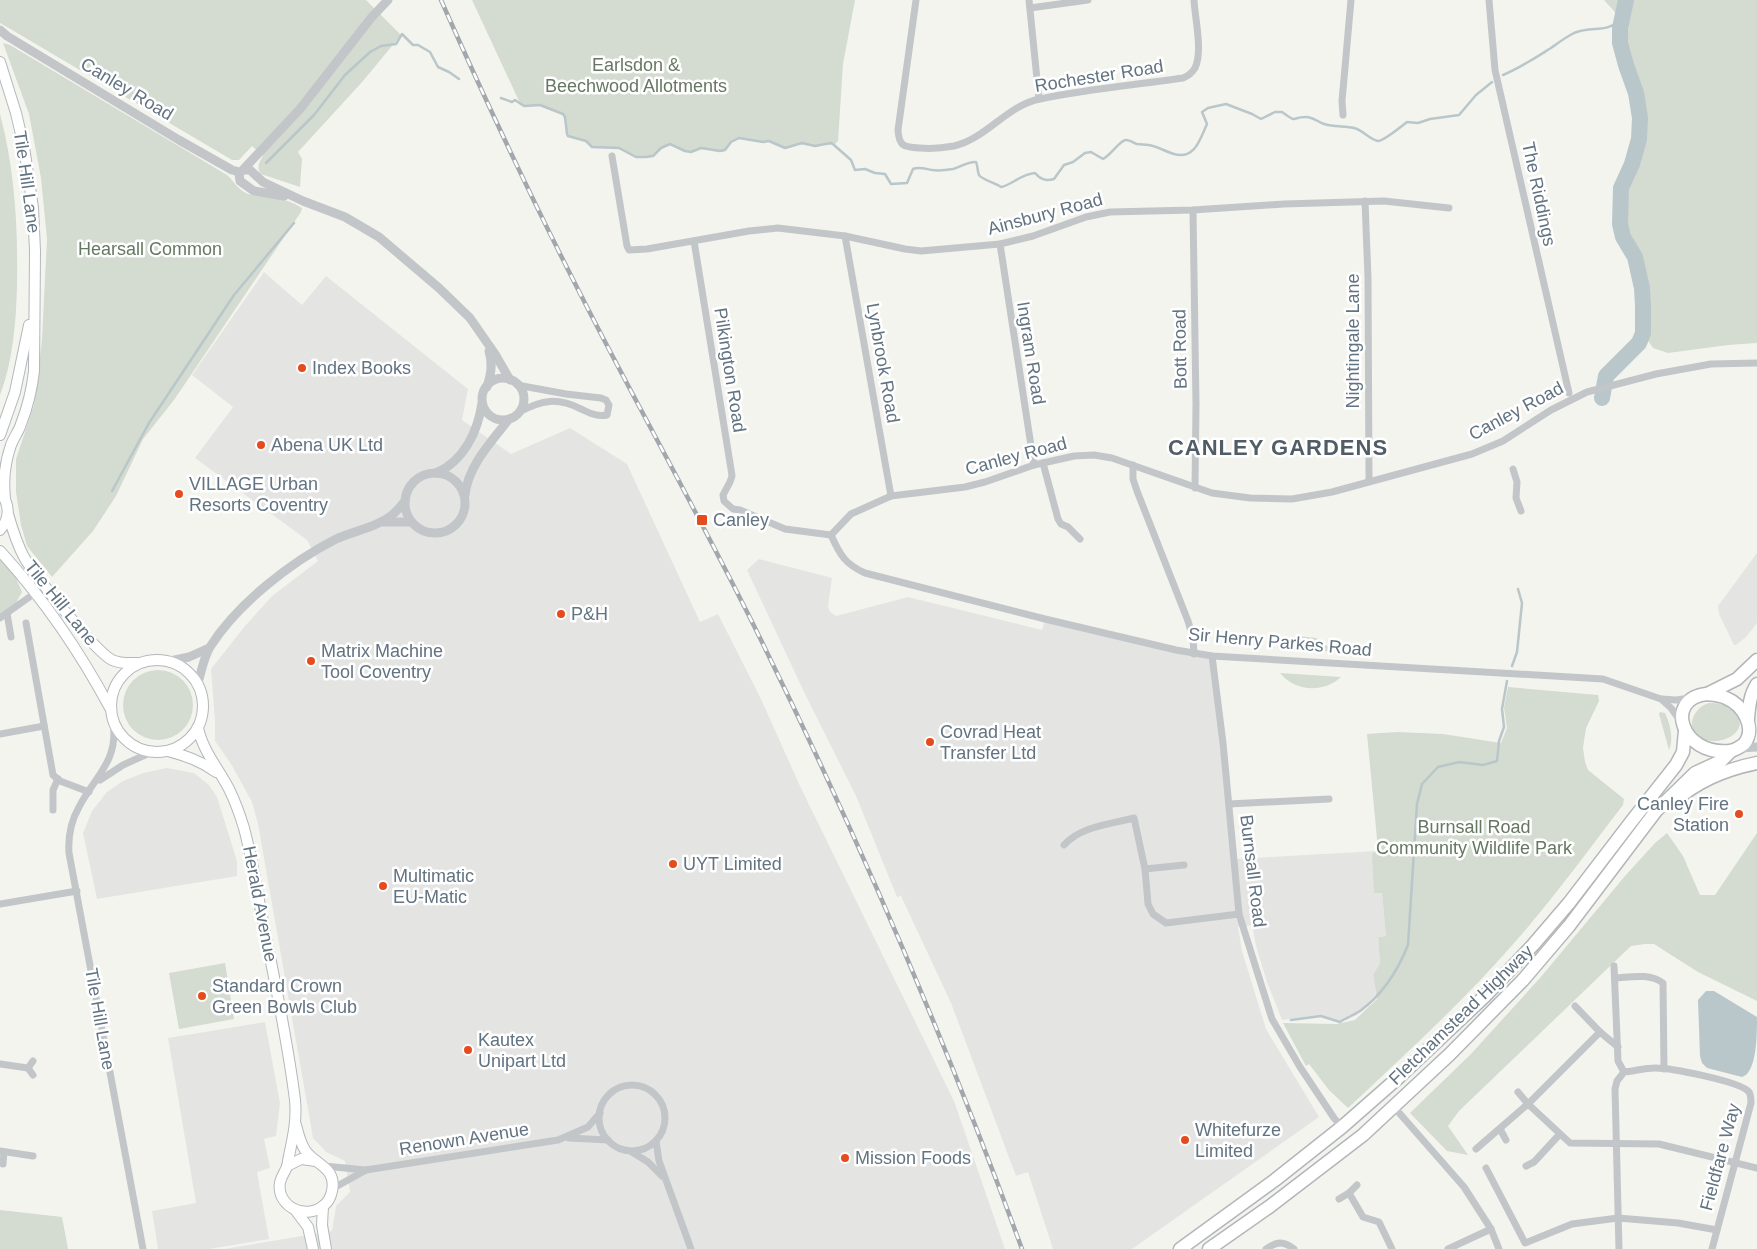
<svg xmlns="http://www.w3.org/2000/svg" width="1757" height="1249" viewBox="0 0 1757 1249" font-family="Arial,sans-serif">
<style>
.built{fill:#e4e5e3}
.green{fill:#d4dbd0}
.water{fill:#b9c6ca}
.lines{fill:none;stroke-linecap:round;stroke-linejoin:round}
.stream{stroke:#b9c6ca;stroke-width:2.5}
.river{stroke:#b9c6ca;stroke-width:16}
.secondary-casing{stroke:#b2b8bc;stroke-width:12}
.trunk-casing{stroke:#b3b6b9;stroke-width:15}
.minor{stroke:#c3c6c9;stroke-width:7}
.tertiary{stroke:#c3c6c9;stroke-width:9}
.secondary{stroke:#fff;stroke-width:10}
.trunk{stroke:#fff;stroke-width:12}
.rail-casing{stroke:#a1a7ac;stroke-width:4.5}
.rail{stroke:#fff;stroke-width:2.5;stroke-dasharray:8;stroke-linecap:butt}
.poi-dot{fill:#e64b1d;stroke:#fff;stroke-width:2}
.labels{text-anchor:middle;stroke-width:5;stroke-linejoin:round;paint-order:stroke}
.park-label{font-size:18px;fill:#667861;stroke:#fff}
.street-label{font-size:18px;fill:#627381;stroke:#fff}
.poi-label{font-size:18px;fill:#627381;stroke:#fff;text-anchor:start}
.district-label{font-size:22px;font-weight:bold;letter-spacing:1px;fill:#505c66;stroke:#fff}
</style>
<rect width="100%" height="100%" fill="#f4f4ef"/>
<g class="built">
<polygon points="264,272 302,305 326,276 468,389 462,420 511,454 570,428 627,464 700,622 718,614 761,699 800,786 954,1101 1005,1249 224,1249 332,1231 336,1206 350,1192 345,1161 326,1152 313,1138 258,824 252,802 231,764 215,741 215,722 211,669 245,626 272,596 318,561 307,540 195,458 233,407 192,375"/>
<polygon points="1757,553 1757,623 1746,637 1736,645 1734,645 1719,614 1718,606"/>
<polygon points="759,559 832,578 828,606 830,612 836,616 908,597 1042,630 1045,619 1212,656 1235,859 1376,851 1374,892 1382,893 1386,936 1378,937 1380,963 1373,975 1376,995 1359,1012 1340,1022 1321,1016 1282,1020 1267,982 1256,946 1252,925 1238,927 1242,951 1266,1029 1319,1117 1132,1249 1053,1249 1028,1172 1016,1176 951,1003 901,896 897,897 856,796 804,692 747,570"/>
<polygon points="167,768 194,773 209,785 217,797 237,861 237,876 97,899 83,833 92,811 107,792 123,781 143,773"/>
<polygon points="265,1022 280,1103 276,1136 264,1139 270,1168 257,1172 269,1239 209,1249 158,1249 152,1211 196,1203 168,1038"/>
</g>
<g class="green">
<path d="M 0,0 L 366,0 L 401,35 L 363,81 L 298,152 L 302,159 L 300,187 L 261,174 C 256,168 259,162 263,156 L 252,146 L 239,160 L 232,160 L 7,27 L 0,23 Z"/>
<path d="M 472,0 L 855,0 L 843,64 L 838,141 L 834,145 C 827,143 821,146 813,146 C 800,145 798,142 785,148 L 769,141 L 763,142 L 739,138 L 731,142 L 725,150 L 720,151 L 701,148 L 691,152 L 685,151 L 670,144 C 661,146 656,156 646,157 C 635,158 630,152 620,149 C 612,146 601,148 592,147 L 586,141 L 568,136 C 564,129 569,121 563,114 L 540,105 L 524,106 L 519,101 Z"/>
<polygon points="1604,0 1757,0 1757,343 1728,345 1668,353 1653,348 1643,333 1643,306 1642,288 1635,257 1623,237 1620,224 1621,188 1632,164 1639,139 1640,118 1636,93 1626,65 1620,43 1622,20"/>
<path d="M 3,43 L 10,45 L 227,175 C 233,180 237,188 244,192 C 253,197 262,196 272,197 C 282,199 293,202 302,208 L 301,212 L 174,400 L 143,439 L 116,496 L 93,531 L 52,577 L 27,546 L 21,525 L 16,492 L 16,459 L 34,405 L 42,340 L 47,239 L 41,178 L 29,114 Z"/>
<path d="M 0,114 C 15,170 18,228 17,286 C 16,322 13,361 0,395 Z"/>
<polygon points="0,559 15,576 22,592 16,603 0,616"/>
<polygon points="1298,636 1316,638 1336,652 1277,648"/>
<circle cx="158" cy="705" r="35"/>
<path d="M 1280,673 L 1341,677 C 1324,693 1295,692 1280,673 Z"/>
<path d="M 1508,687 L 1598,695 L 1599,701 L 1586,728 L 1583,748 L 1585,762 L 1588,770 L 1624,799 L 1623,805 C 1590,848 1558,892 1522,934 C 1469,996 1408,1052 1348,1108 L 1329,1090 L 1309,1064 L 1306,1066 L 1283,1023 L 1337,1024 L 1355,1020 L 1377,999 L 1373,975 L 1380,963 L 1378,937 L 1386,936 L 1382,893 L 1374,893 L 1372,854 L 1378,849 L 1367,734 L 1397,732 L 1443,734 L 1501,743 L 1507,728 L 1504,708 Z"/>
<path d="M 1709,703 C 1718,703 1727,704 1734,711 C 1755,733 1714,750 1698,736 C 1685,725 1695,707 1709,703 Z"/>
<path d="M 1660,712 L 1665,713 C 1670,723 1674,739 1669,750 L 1659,714 Z"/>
<polygon points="1667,833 1683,856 1700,895 1715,895 1757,833 1757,1001 1698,972 1654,944 1645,944 1631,946 1459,1111 1448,1126 1468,1155 1447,1151 1410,1113 1471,1054 1540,978 1625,876 1655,843"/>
<polygon points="225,963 234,1019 179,1029 169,973"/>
<polygon points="0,1210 62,1217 68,1249 0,1249"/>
</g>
<path class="water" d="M 1706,991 L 1714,991 L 1757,1017 C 1757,1033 1757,1073 1742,1077 L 1707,1068 L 1702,1063 L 1700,1056 L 1698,1000 Z"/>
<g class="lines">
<g class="stream">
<path d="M 1503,75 C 1520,68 1535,58 1551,48 C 1558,43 1566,37 1574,33 C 1593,25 1603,34 1622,20"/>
<path d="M 501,98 L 512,102 L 515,100 L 524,106 L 540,105 L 563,114 L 565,117 L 567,134 L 568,136 L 586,141 L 592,147 L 619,148 L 636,157 L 646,157 L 653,156 L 661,148 L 670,144 L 685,151 L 691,152 L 701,148 L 720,151 L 725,150 L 731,142 L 739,138 L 763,142 L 769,141 L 785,148 L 802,143 L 815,146 L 831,143 L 834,145 L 851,160 L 855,170 L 865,169 L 875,173 L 885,174 L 891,184 L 907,183 L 913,169 C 920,166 925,169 932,170 C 939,171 947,170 953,169 C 961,167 968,161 976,162 C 978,166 977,170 979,175 C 981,179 995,183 1001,187 C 1012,185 1021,174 1035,173 C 1041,180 1046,181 1054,179 L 1064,165 L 1073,162 L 1085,153 L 1091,152 L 1103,159 C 1111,155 1120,140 1126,140 C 1130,140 1134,143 1137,144 C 1142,145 1147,144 1153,146 C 1160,148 1167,152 1174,154 C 1195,160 1200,139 1207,124 L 1202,112 L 1208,108 L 1226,104 L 1252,114 L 1261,119 L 1275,112 L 1282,112 C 1299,124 1290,117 1306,117 C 1313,117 1318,122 1324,124 C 1333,127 1345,126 1354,128 C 1363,130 1370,140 1378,141 C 1383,141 1402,126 1407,122 L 1418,123 L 1430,119 L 1459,115 L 1476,95 L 1492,82"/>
<polyline points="266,163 314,115 345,75 370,52 381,46 396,44 402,34 413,45 418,45 430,52 438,67 449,72 459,79"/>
<polyline points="112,491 149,423 234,295 294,223"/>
<polyline points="1512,666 1517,652 1522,603 1518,589"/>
<path d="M 1291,1020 L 1321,1016 L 1340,1022 C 1346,1018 1354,1015 1360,1011 C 1382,995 1398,970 1408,945 L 1417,804 L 1422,784 L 1438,767 L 1459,762 L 1483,765 L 1497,761 L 1499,741 L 1504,727 L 1502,709 L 1507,681"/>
</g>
<polyline class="river" points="1602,398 1606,376 1639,343 1643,333 1643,306 1642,288 1635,257 1623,237 1620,224 1621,188 1632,164 1639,139 1640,118 1636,93 1626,65 1620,43 1620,28 1626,0"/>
<g class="secondary-casing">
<g id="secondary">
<path d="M 0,62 L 16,113 L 24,147 L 33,208 L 35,251 L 34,371 C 32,389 28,406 21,424 C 19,431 14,437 11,445 C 5,462 3,480 5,498"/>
<polyline points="0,435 15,392 29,325"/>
<path d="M 8,514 C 12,528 17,544 24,557 C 35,576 95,651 112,660 C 120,664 130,663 138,663"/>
<path d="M 0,530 C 10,519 10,505 1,493"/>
<path d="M 0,551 C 43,598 80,652 110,708"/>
<circle cx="157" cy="706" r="46"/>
<path d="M 198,728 C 203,751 218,768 229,789 C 235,801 240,815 244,828 C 253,862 258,897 265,932 C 276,987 288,1043 295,1100 C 297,1120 293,1137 289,1156 C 288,1159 288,1164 287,1167 C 282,1177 277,1183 281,1195 C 291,1219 327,1217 332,1191 C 337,1167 315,1165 305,1150 C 300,1142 298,1133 296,1125"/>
<path d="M 168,751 C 186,756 201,761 216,772"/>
<polyline points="287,1166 301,1159 316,1161"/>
<polyline points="323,1206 322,1225 326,1249"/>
<polyline points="296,1211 308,1227 313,1249"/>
</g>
</g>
<g class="trunk-casing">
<g id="trunk">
<path d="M 1707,694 C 1714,695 1720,695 1726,698 C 1743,705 1757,728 1744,744 C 1740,747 1735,750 1730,751 C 1680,756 1664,698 1707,694 Z"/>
<polyline points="1707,694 1737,679 1757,660"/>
<path d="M 1748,719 C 1749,706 1750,695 1757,684"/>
<path d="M 1674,802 C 1697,781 1727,769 1757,763"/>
<polyline points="1180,1249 1275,1180 1342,1127 1399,1077 1485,996 1533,945 1569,903 1631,822 1676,765 1683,752 1685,731"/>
<polyline points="1209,1249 1269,1207 1363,1135 1450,1054 1523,980 1569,926 1656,811 1695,773 1721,761 1731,751"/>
</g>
</g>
<g class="minor">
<path d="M 916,0 L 898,130 C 899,147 904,147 920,148 C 931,149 943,148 954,146 C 986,139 1007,105 1040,99 C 1087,89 1135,85 1183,78 C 1188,76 1192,73 1195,68 C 1203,51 1195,19 1194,0"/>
<polyline points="1029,0 1039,99"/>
<polyline points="1489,0 1495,70 1569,393"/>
<polyline points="1030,8 1088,0"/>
<polyline points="1343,115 1342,101 1351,0"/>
<polyline points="612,156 627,246 629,250 647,249 749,231 778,228 845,236 905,249 921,251 1000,244 1033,236 1086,217 1110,212 1193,210 1284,204 1384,201 1449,208"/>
<polyline points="1365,201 1368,278 1369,481"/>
<polyline points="1193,210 1196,404 1195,488"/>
<polyline points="845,236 891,496"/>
<polyline points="694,241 731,469 732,476 730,482 723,495 724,501 733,509 740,510 785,529 831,535"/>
<polyline points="1000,244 1034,465"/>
<path d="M 517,385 L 566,394 L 601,398 L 606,400 L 609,405 L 607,415 C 597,417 590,413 581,409 C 557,397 542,400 519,412"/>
<polyline points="1043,463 1058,519 1061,524 1068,527 1080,539"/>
<polyline points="1133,465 1133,479 1137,491 1188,621 1193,638 1194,654"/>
<polyline points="1513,469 1517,482 1516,498 1521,511"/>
<polyline points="831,535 851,514 891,496 965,487 985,482 1034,465 1074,456 1094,455 1112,458 1212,493 1250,498 1292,499 1332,492 1472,454 1503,441 1551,410 1587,392 1656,374 1711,364 1757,363"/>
<path d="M 831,535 C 840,555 845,564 865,573 L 1045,619 L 1176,650 L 1212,656 L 1603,679 L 1661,699 L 1671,708 L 1681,722"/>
<polyline points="7,613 11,637"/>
<polyline points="0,618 35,593"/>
<polyline points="26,623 53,775 60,781 89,792"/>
<polyline points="1212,656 1223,743 1239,914 1272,1019 1300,1067 1334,1118 1342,1127"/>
<polyline points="1662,699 1676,700 1691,698"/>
<path d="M 113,722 C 119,761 95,776 79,807 C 71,821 68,837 69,853 L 143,1249"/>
<polyline points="0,734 44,726"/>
<polyline points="100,780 123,765 154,751"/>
<polyline points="1229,804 1329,799"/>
<polyline points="53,810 53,790 58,779"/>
<path d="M 1064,845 C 1081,826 1111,824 1134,818 L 1145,869 L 1148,904 L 1153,914 L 1166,923 L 1239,914"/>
<polyline points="1145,869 1184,865"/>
<polyline points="0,904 77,891"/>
<polyline points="1614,966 1618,1061 1624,1072"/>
<path d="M 1615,978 C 1632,977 1649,973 1663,983 L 1664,1069"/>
<polyline points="1600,1032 1618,1047"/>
<polyline points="0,1064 28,1068 33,1061"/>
<polyline points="28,1068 33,1075"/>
<circle cx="632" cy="1118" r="33"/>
<polyline points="1518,1092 1528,1104 1570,1143 1659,1144 1757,1168"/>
<polyline points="1394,1107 1464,1187 1491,1229 1499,1249"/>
<polyline points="1500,1129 1506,1140"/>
<polyline points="569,1138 608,1140"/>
<polyline points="656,1141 659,1161 691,1249"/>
<polyline points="1476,1149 1528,1104 1600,1032 1575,1006"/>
<polyline points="0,1151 33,1156"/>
<polyline points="632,1152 648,1162 662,1176"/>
<polyline points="3,1164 4,1152"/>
<polyline points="324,1166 366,1170 558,1140 588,1127 600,1113"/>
<polyline points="1526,1166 1534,1162 1559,1135"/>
<polyline points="1486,1168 1525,1243 1572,1224 1618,1218 1678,1223 1717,1230"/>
<polyline points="332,1189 366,1170"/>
<polyline points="1349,1193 1357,1185"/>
<polyline points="1339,1199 1349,1193 1363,1217 1379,1222 1392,1249"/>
<path d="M 1266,1249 C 1276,1242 1283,1240 1294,1249"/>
<polyline points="1448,1249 1491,1229"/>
<path d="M 1619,1249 L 1615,1089 L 1617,1081 L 1624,1072 C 1634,1071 1645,1068 1655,1068 C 1670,1068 1740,1081 1749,1092 C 1751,1095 1751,1100 1751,1103 L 1712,1249"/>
</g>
<g class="tertiary">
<polyline points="0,30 7,36 179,140 232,170 240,172"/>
<polyline points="244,170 250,170 263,182 303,201 345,217 379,237 439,288 470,318 495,354 510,380"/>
<polyline points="284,196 254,191 240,181 239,174 300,109 371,18 388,0"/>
<circle cx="503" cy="399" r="21"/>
<path d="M 487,387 C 491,374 493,364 489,351"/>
<circle cx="435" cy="503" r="30"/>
<path d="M 436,473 C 464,461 478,431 482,403"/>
<path d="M 465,495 C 468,466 491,442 509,419"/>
<polyline points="384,522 411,522"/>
<polyline points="170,661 189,657 209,648"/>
<path d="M 198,683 C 201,672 204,657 210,647 C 237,604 291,562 336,539 C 354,531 377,527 392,515 C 397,511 401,506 405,501"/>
<polyline points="1740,748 1757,747"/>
</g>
<use href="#secondary" class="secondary"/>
<use href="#trunk" class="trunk"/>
<g class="rail-casing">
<path id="rail" d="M 441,0 C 487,104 535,206 587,307 C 644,418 705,526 760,638 C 858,837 946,1041 1022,1249"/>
</g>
<use href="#rail" class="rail"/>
</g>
<g class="poi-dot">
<circle cx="302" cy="368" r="5"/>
<circle cx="261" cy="445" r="5"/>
<circle cx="179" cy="494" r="5"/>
<rect x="696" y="514" width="12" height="12" rx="2.5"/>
<circle cx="561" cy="614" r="5"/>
<circle cx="311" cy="661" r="5"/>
<circle cx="930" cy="742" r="5"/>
<circle cx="1739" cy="814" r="5"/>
<circle cx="673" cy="864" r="5"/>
<circle cx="383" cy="886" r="5"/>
<circle cx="202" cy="996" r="5"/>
<circle cx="468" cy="1050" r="5"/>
<circle cx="1185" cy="1140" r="5"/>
<circle cx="845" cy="1158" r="5"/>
</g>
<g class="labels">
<g class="park-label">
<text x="636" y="71">Earlsdon &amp;<tspan x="636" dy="21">Beechwood Allotments</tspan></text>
<text x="150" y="255">Hearsall Common</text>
<text x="1474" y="833">Burnsall Road<tspan x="1474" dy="21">Community Wildlife Park</tspan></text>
</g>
<g class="street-label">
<text transform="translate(1099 76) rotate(-9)" y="6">Rochester Road</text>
<text transform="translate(127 89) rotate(31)" y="6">Canley Road</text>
<text transform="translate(27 182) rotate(82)" y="6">Tile Hill Lane</text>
<text transform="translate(1539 194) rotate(78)" y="6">The Riddings</text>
<text transform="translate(1045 214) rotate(-15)" y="6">Ainsbury Road</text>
<text transform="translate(1353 341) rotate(-90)" y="6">Nightingale Lane</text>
<text transform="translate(1180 349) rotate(-91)" y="6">Bott Road</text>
<text transform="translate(1031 353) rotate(81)" y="6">Ingram Road</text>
<text transform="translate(883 363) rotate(80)" y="6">Lynbrook Road</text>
<text transform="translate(730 370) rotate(81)" y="6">Pilkington Road</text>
<text transform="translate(1516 411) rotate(-28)" y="6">Canley Road</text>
<text transform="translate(1016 456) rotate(-15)" y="6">Canley Road</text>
<text transform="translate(61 603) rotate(51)" y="6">Tile Hill Lane</text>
<text transform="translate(1280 642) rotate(5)" y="6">Sir Henry Parkes Road</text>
<text transform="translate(1253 871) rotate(83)" y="6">Burnsall Road</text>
<text transform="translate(260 904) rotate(79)" y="6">Herald Avenue</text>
<text transform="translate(1461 1015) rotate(-44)" y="6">Fletchamstead Highway</text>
<text transform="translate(100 1019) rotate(80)" y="6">Tile Hill Lane</text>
<text transform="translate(464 1139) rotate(-9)" y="6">Renown Avenue</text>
<text transform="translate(1720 1157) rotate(-75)" y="6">Fieldfare Way</text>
</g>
<g class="poi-label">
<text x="312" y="374">Index Books</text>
<text x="271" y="451">Abena UK Ltd</text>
<text x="189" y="490">VILLAGE Urban<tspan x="189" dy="21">Resorts Coventry</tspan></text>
<text x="713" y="526">Canley</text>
<text x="571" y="620">P&amp;H</text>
<text x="321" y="657">Matrix Machine<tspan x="321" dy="21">Tool Coventry</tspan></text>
<text x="940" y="738">Covrad Heat<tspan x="940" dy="21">Transfer Ltd</tspan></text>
<text x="1729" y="810" text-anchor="end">Canley Fire<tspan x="1729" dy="21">Station</tspan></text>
<text x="683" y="870">UYT Limited</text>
<text x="393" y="882">Multimatic<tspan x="393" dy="21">EU-Matic</tspan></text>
<text x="212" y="992">Standard Crown<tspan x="212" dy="21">Green Bowls Club</tspan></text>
<text x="478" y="1046">Kautex<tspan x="478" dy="21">Unipart Ltd</tspan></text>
<text x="1195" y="1136">Whitefurze<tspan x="1195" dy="21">Limited</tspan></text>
<text x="855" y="1164">Mission Foods</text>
</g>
<g class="district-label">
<text x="1278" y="455">CANLEY GARDENS</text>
</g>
</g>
</svg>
